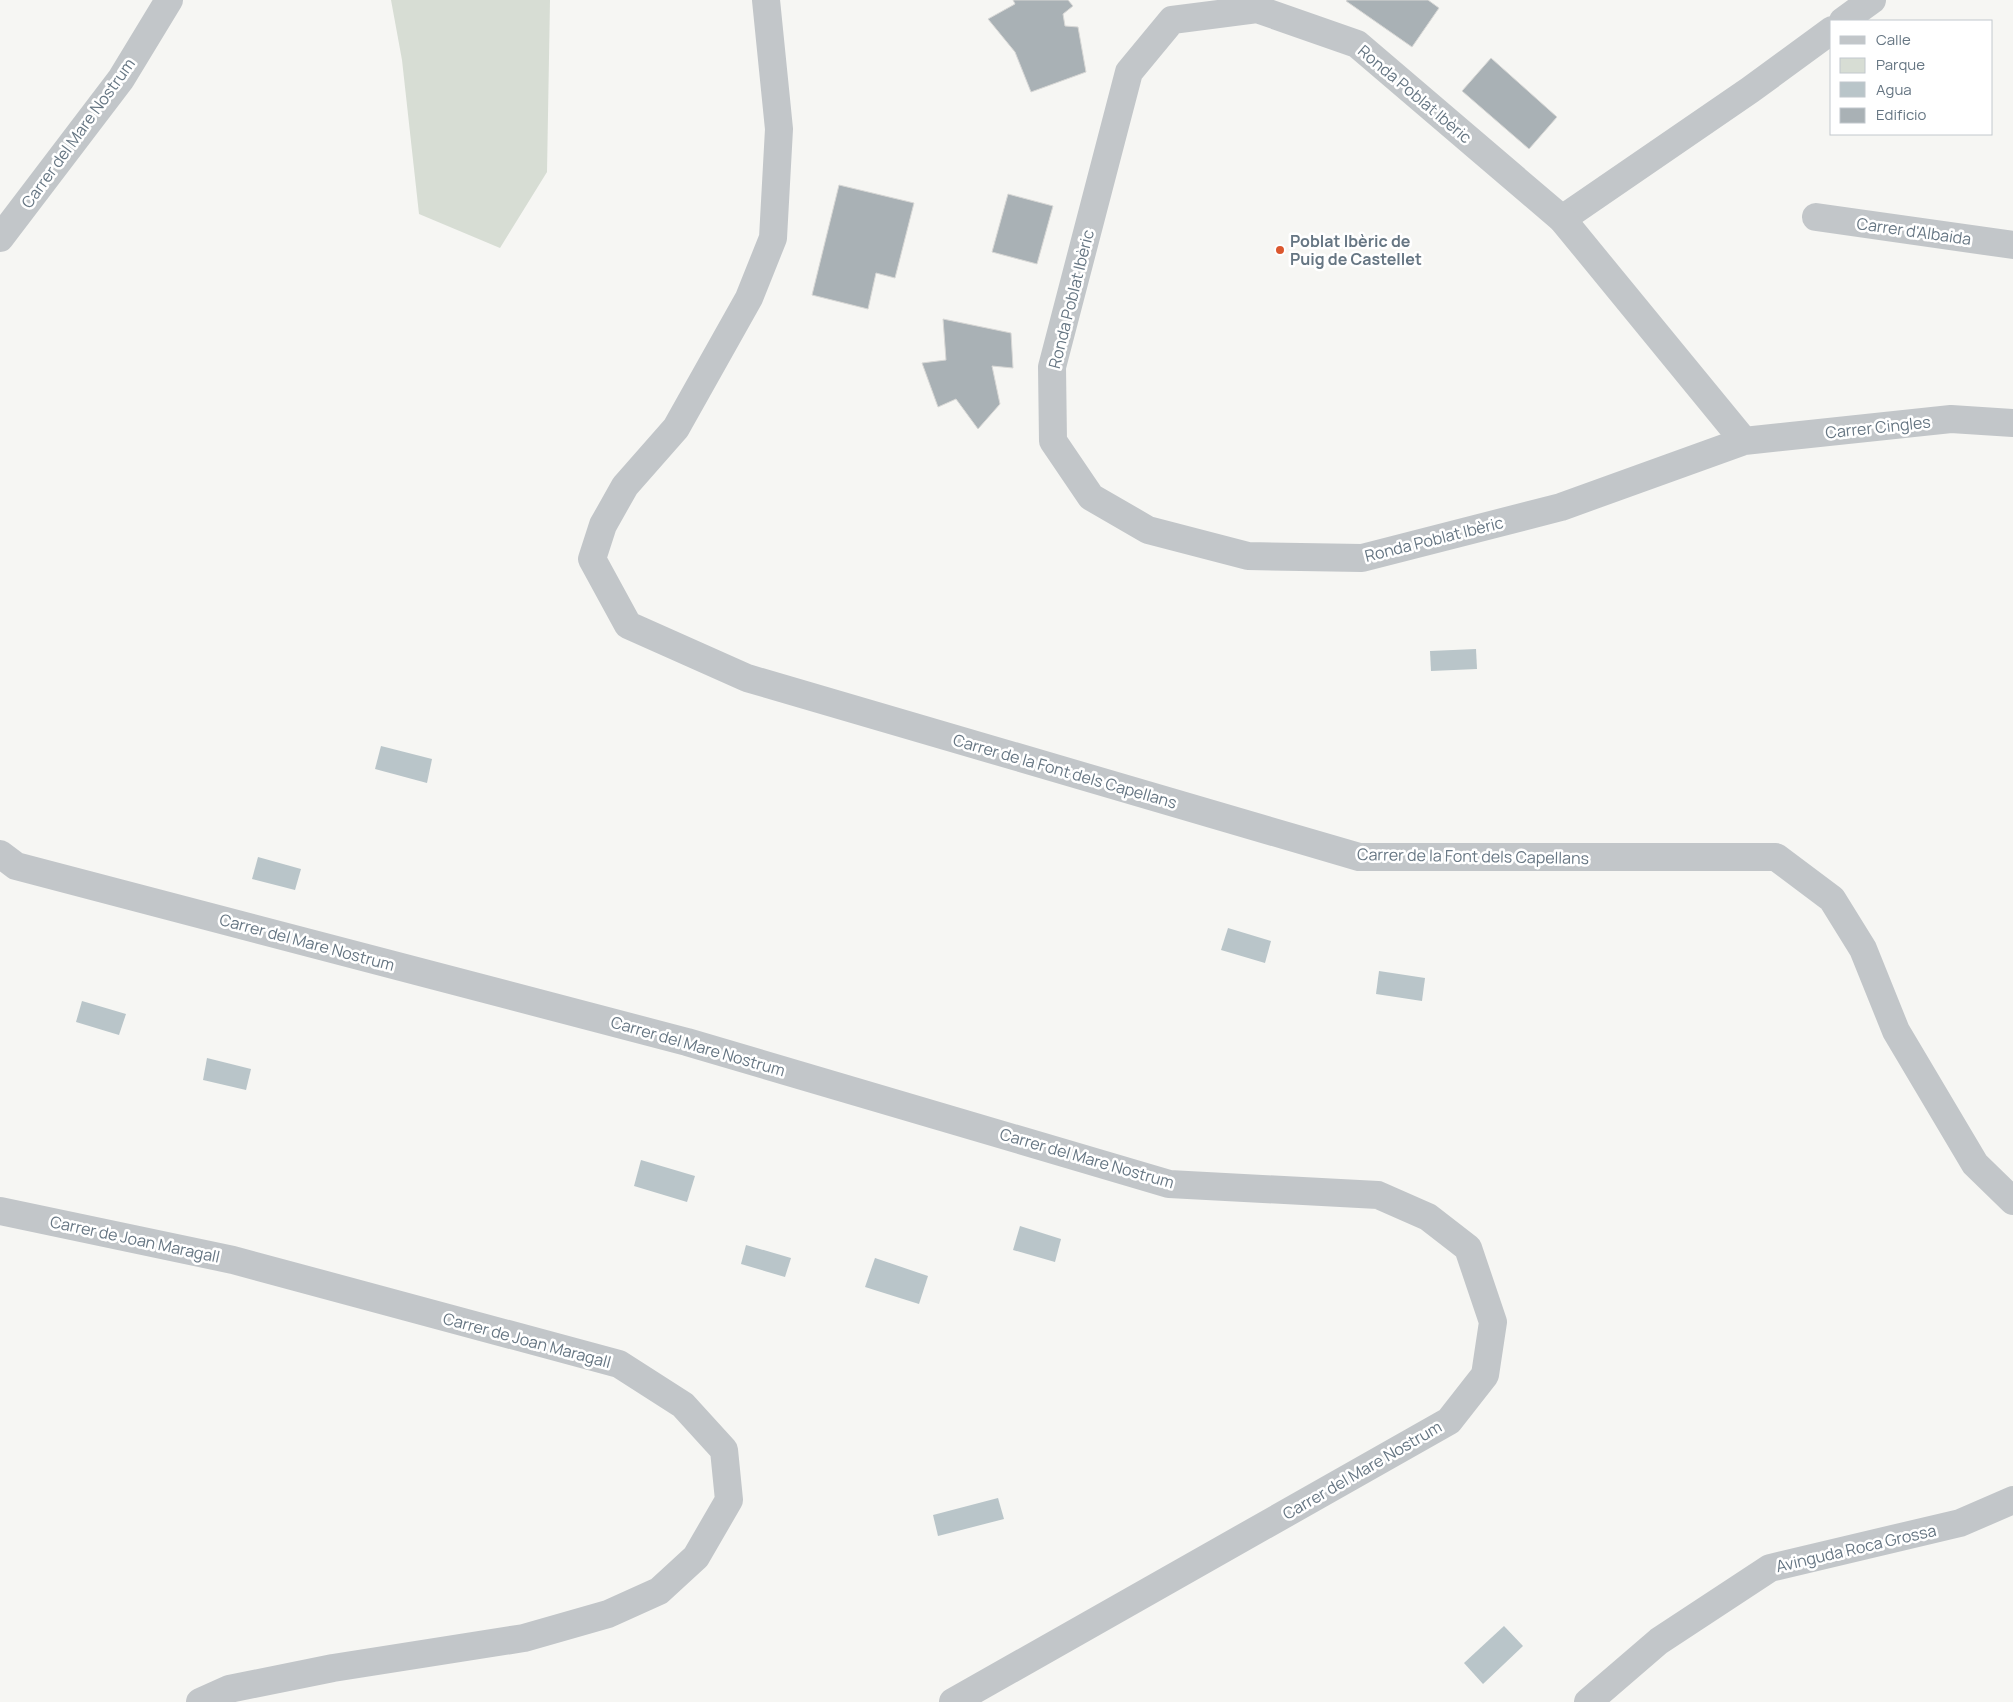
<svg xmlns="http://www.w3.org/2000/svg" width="2013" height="1702" viewBox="0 0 2013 1702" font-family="Manrope,sans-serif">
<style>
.green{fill:#d7ddd4}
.water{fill:#b9c5c9}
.building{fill:#a9b1b5;stroke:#d8d8d6}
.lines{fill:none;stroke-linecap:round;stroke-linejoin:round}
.minor{stroke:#c2c6c9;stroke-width:28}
.poi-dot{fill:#db572e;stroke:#fff;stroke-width:2}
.labels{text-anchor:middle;stroke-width:5;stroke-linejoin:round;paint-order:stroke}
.street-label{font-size:16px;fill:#667683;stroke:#fff}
.poi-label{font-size:16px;font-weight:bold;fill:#667683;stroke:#fff;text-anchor:start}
</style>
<rect width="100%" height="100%" fill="#f6f6f3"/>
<polygon class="green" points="391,0 550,0 547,172 500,248 419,214 402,60"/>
<g class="water">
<polygon points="1476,649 1477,669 1431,671 1430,651"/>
<polygon points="381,746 432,759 427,783 375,769"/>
<polygon points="258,857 301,869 295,890 252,879"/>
<polygon points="1228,928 1271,941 1265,963 1221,950"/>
<polygon points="1379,971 1425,978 1422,1001 1376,994"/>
<polygon points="82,1001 126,1014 119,1035 76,1022"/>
<polygon points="207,1058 251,1069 246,1090 203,1080"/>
<polygon points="641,1160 695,1176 687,1202 634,1186"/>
<polygon points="1020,1226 1061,1239 1055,1262 1013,1250"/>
<polygon points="746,1245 791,1258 785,1277 741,1264"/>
<polygon points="875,1258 928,1276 919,1304 865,1287"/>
<polygon points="998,1498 1004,1519 938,1536 933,1515"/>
<polygon points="1504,1626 1523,1646 1483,1684 1464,1663"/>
</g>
<g class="building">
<polygon points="1013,0 1068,0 1073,6 1063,14 1065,26 1078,27 1086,72 1031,92 1015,52 988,19 1015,4"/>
<polygon points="1347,0 1428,0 1439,8 1412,47 1346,1"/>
<polygon points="1491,58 1557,117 1529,149 1462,91"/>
<polygon points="839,185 914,203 895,278 876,273 868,309 812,295"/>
<polygon points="1008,194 1053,206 1037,264 992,252"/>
<polygon points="943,319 1011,333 1013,368 992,366 1000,404 978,429 956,399 938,407 922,363 946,360"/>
</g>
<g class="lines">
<g class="minor">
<polyline points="766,0 779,129 773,238 749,298 676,428 625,486 603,525 592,559 628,625 747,678 1359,857 1776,857 1832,899 1863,949 1896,1031 1975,1164 2013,1201"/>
<polyline points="1843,21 1872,0"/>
<polyline points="1816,217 2013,245"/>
<polyline points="1562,219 1750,90 1832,30"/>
<polyline points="0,238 121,79 169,0"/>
<polyline points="1744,441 1562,219 1357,44 1257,9 1172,20 1129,72 1052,367 1053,441 1091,497 1148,530 1248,556 1362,558 1561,507 1744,441 1951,419 2013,423"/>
<polyline points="0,854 16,866 687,1042 1169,1184 1378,1195 1428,1217 1468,1248 1493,1322 1485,1375 1449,1421 953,1702"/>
<polyline points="0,1211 233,1260 619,1364 683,1405 724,1450 729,1500 696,1557 659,1591 608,1614 524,1638 333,1668 229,1689 200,1702"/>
<polyline points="1588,1702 1659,1641 1770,1568 1960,1523 2013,1500"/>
</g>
</g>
<circle class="poi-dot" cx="1280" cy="250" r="5"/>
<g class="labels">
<g class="street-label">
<text transform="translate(1415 94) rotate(40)" y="6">Ronda Poblat Ibèric</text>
<text transform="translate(78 133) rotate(-54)" y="6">Carrer del Mare Nostrum</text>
<text transform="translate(1914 231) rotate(8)" y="6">Carrer d'Albaida</text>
<text transform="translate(1071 299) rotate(-76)" y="6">Ronda Poblat Ibèric</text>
<text transform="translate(1878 427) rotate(-6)" y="6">Carrer Cingles</text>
<text transform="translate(1434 539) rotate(-14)" y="6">Ronda Poblat Ibèric</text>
<text transform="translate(1065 771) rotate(16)" y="6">Carrer de la Font dels Capellans</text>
<text transform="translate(1473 856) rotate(1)" y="6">Carrer de la Font dels Capellans</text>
<text transform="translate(307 942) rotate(15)" y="6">Carrer del Mare Nostrum</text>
<text transform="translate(698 1046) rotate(16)" y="6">Carrer del Mare Nostrum</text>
<text transform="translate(1087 1158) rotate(16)" y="6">Carrer del Mare Nostrum</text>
<text transform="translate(135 1239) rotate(12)" y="6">Carrer de Joan Maragall</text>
<text transform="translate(527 1340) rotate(15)" y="6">Carrer de Joan Maragall</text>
<text transform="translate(1362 1470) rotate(-30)" y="6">Carrer del Mare Nostrum</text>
<text transform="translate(1856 1548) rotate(-13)" y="6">Avinguda Roca Grossa</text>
</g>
<g class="poi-label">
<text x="1290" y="247">Poblat Ibèric de<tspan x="1290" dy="18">Puig de Castellet</tspan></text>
</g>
</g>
<rect x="1830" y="20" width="162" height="115" fill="#ffffff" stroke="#c2c8cd"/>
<rect x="1840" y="36" width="25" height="8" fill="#c2c6c9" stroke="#c2c8cd"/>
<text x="1876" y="45" font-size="15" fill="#667683">Calle</text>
<rect x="1840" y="58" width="25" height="15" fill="#d7ddd4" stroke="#c2c8cd"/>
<text x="1876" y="70" font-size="15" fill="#667683">Parque</text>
<rect x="1840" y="82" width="25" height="15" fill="#b9c5c9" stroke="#c2c8cd"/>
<text x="1876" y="95" font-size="15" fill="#667683">Agua</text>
<rect x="1840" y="108" width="25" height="15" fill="#a9b1b5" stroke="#c2c8cd"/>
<text x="1876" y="120" font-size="15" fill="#667683">Edificio</text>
</svg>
